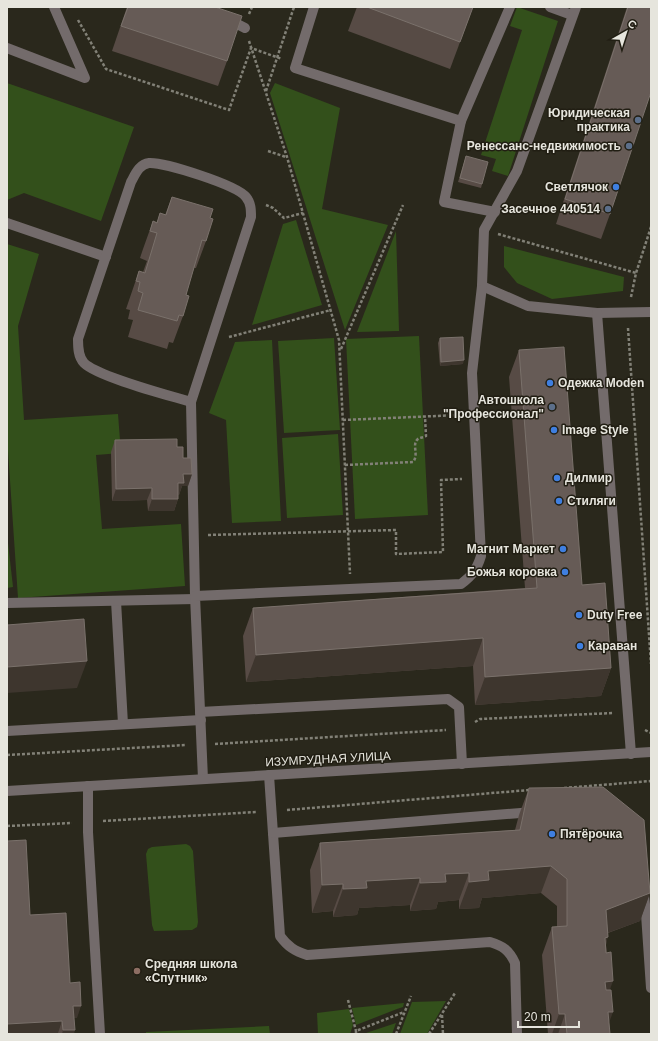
<svg xmlns="http://www.w3.org/2000/svg" width="658" height="1041" viewBox="0 0 658 1041" font-family="Arial,sans-serif">
<style>
.green{fill:#33501b}
.lines{fill:none;stroke-linecap:round;stroke-linejoin:round}
.path{stroke:#828177;stroke-width:2.5;stroke-dasharray:3 2;stroke-linecap:butt}
.minor{stroke:#736b6b;stroke-width:10}
.wall{fill:#574b45}
.shaded-wall{fill:#3e362e}
.building{fill:#665b56;stroke:#7a716b}
.service-dot{fill:#5c6f8a;stroke:#211e13;stroke-width:1.5}
.shop-dot{fill:#3f7fe0;stroke:#211e13;stroke-width:1.5}
.education-dot{fill:#8d6e63;stroke:#211e13;stroke-width:1.5}
.labels{text-anchor:middle;stroke-width:3;stroke-linejoin:round;paint-order:stroke}
.poi-label{font-size:12px;font-weight:bold;fill:#e6e5dd;stroke:#211e13;text-anchor:start}
.street-label{font-size:12px;fill:#e6e5dd;stroke:#211e13}
</style>
<rect width="100%" height="100%" fill="#2a281c"/>
<g class="green">
<polygon points="517,7 558,21 508,176 492,171 496,159 481,155 522,30 510,26"/>
<polygon points="7,83 134,127 101,221 24,193 7,200"/>
<polygon points="275,83 340,108 322,209 388,225 345,330 270,93"/>
<polygon points="296,220 322,305 252,325 283,224"/>
<polygon points="396,231 399,331 357,332"/>
<polygon points="7,244 39,254 18,326 24,420 118,414 121,453 96,455 102,529 181,524 185,586 18,598 7,436"/>
<polygon points="504,246 624,277 623,291 552,299 517,283 504,267"/>
<polygon points="419,336 428,515 355,519 346,339"/>
<polygon points="334,338 340,430 284,433 278,341"/>
<polygon points="272,340 281,521 232,523 226,420 209,413 235,342"/>
<polygon points="338,434 343,515 287,518 282,438"/>
<polygon points="7,534 13,587 7,588"/>
<polygon points="186,844 190,846 193,851 198,922 197,927 192,930 154,931 152,925 146,854 148,849 152,847"/>
<polygon points="446,1001 427,1034 400,1034 412,1002"/>
<polygon points="404,1003 403,1007 397,1009 356,1025 352,1008"/>
<polygon points="349,1009 353,1025 350,1034 318,1034 317,1013"/>
<polygon points="396,1023 392,1034 363,1034"/>
<polygon points="269,1026 270,1034 146,1034 146,1032"/>
</g>
<g class="lines">
<g class="path">
<polyline points="249,14 252,7"/>
<polyline points="78,20 106,69 229,110 251,48 282,59"/>
<polyline points="249,41 287,157 339,340 350,574"/>
<polyline points="266,91 294,7"/>
<polyline points="268,151 286,157"/>
<polyline points="266,205 273,208 284,218 303,213"/>
<polyline points="498,234 636,273"/>
<polyline points="631,297 636,273 651,227"/>
<polyline points="628,328 651,664"/>
<polyline points="229,337 331,310"/>
<polyline points="341,349 403,205"/>
<polyline points="343,420 460,415"/>
<path d="M 345,465 L 413,462 C 419,455 412,445 417,440 C 419,437 423,438 426,436 L 425,417"/>
<polyline points="208,535 396,530 396,554 443,552 441,480 462,479"/>
<polyline points="475,722 480,719 613,713"/>
<polyline points="645,730 651,733"/>
<polyline points="215,744 446,730"/>
<polyline points="7,755 186,745"/>
<polyline points="564,788 651,781"/>
<polyline points="287,810 529,790"/>
<polyline points="103,821 256,812"/>
<polyline points="7,826 72,823"/>
<polyline points="348,1000 356,1031"/>
<polyline points="442,1015 443,1034"/>
<polyline points="356,1034 356,1031 404,1012"/>
<polyline points="396,1034 411,996"/>
<polyline points="429,1034 455,993"/>
</g>
<g class="minor">
<polyline points="204,7 245,28"/>
<polyline points="314,7 295,68 461,121 510,7"/>
<polyline points="550,7 572,15"/>
<polyline points="7,48 85,78 54,7"/>
<polyline points="461,121 444,202 495,212"/>
<polyline points="7,223 106,257"/>
<polyline points="482,286 528,306 597,313 651,312"/>
<polyline points="597,313 631,754"/>
<path d="M 191,402 C 168,395 98,377 84,363 C 78,357 78,347 78,339 L 131,182 C 135,175 139,164 149,163 C 164,162 237,185 246,197 C 251,203 251,210 251,217 L 191,402 L 195,596"/>
<polyline points="116,601 123,724"/>
<polyline points="7,603 195,599"/>
<polyline points="200,712 448,699 459,707 462,764"/>
<polyline points="7,731 201,720"/>
<path d="M 269,775 L 280,936 C 288,947 295,951 307,955 L 490,942 C 503,946 509,950 515,963 L 517,1034"/>
<path d="M 203,779 L 195,596 L 461,584 C 472,576 477,569 481,556 L 472,373 L 482,286 L 484,230 L 517,171 L 576,7"/>
<polyline points="88,786 88,832 100,1034"/>
<polyline points="7,791 651,752"/>
<polyline points="273,833 533,812"/>
<polyline points="644,895 646,914"/>
<polyline points="651,914 646,914 651,988"/>
</g>
</g>
<g class="wall">
<polygon points="127,7 215,7 227,61 218,86 112,51"/>
<polygon points="357,7 473,7 450,69 348,31"/>
<polygon points="627,7 651,7 610,214 601,239 556,224"/>
<polygon points="466,156 482,184 481,188 458,182"/>
<polygon points="172,197 210,218 206,241 196,268 194,268 186,295 183,316 173,343 169,342 167,349 128,337 133,320 128,319 130,310 126,309 139,271 143,272 147,261 140,258 143,249 153,221 157,222 160,213 165,215"/>
<polygon points="440,338 463,364 440,366 438,343"/>
<polygon points="519,350 582,585 611,668 601,696 475,705 473,666 246,682 243,636 253,608 525,588 509,377"/>
<polygon points="115,440 177,447 192,474 188,486 182,486 179,495 178,495 178,499 174,511 148,511 147,500 112,501 111,452"/>
<polygon points="529,788 650,893 640,921 608,933 606,945 610,990 609,1022 610,1034 548,1034 542,955 552,927 557,927 557,906 541,893 482,898 479,908 459,909 459,900 438,902 436,909 410,911 410,905 359,908 357,915 333,917 333,911 312,913 310,870 320,843 515,830 519,815"/>
<polygon points="30,915 70,983 77,1018 74,1018 74,1034 58,1034"/>
</g>
<g class="shaded-wall">
<polygon points="464,360 463,364 440,366 441,362"/>
<polygon points="183,474 192,474 188,486 182,486 179,495 174,495 178,483"/>
<polygon points="152,488 147,500 112,501 116,489"/>
<polygon points="152,499 178,499 174,511 148,511"/>
<polygon points="483,638 473,666 246,682 256,655"/>
<polygon points="87,661 77,688 7,693 7,667"/>
<polygon points="611,668 601,696 475,705 485,677"/>
<polygon points="551,866 541,893 482,898 479,908 459,909 469,882 488,871"/>
<polygon points="469,873 459,900 438,902 436,909 410,911 420,883 445,874"/>
<polygon points="420,878 410,905 359,908 357,915 333,917 343,889 366,881"/>
<polygon points="343,884 333,911 312,913 322,885"/>
<polygon points="650,893 640,921 596,937 606,910"/>
<polygon points="608,937 598,965 605,938"/>
<polygon points="613,981 603,1009 605,982"/>
<polygon points="73,1006 81,1006 77,1018 69,1018"/>
<polygon points="608,1012 613,1012 605,1034"/>
<polygon points="559,1014 565,1014 558,1034 552,1034"/>
<polygon points="62,1021 58,1033 44,1034 7,1034 7,1024"/>
<polygon points="63,1030 75,1030 74,1034 62,1034"/>
</g>
<g class="building">
<polygon points="128,7 215,7 242,16 227,61 121,26"/>
<polygon points="367,7 473,7 460,42"/>
<polygon points="628,7 651,7 651,92 610,214 565,199"/>
<polygon points="466,156 488,162 482,184 460,178"/>
<polygon points="172,197 213,209 210,218 213,219 206,241 202,240 186,295 189,296 183,316 179,315 177,321 138,310 143,293 138,291 140,282 136,281 139,271 145,273 157,233 150,231 153,221 157,223 160,213 166,215"/>
<polygon points="463,337 464,360 441,362 440,338"/>
<polygon points="564,347 582,585 605,583 611,668 485,677 483,638 256,655 253,608 537,588 519,350"/>
<polygon points="177,439 177,447 183,447 183,458 191,458 192,474 183,474 184,483 178,483 178,499 152,499 152,488 116,489 115,440"/>
<polygon points="84,619 87,661 7,667 7,625"/>
<polygon points="603,787 644,820 650,893 606,910 608,937 605,938 606,953 611,952 613,981 605,982 606,990 611,990 613,1012 608,1012 610,1034 567,1034 565,1014 559,1014 552,927 567,926 567,879 551,866 488,871 489,880 469,882 469,873 445,874 446,882 420,883 420,878 366,881 367,888 343,889 343,884 322,885 320,843 520,830 529,788"/>
<polygon points="26,840 30,915 66,913 70,983 80,982 81,1006 73,1006 75,1030 63,1030 62,1021 7,1024 7,841"/>
</g>
<g class="service-dot">
<circle cx="638" cy="120" r="4"/>
<circle cx="629" cy="146" r="4"/>
<circle cx="608" cy="209" r="4"/>
<circle cx="552" cy="407" r="4"/>
</g>
<g class="shop-dot">
<circle cx="616" cy="187" r="4"/>
<circle cx="550" cy="383" r="4"/>
<circle cx="554" cy="430" r="4"/>
<circle cx="557" cy="478" r="4"/>
<circle cx="559" cy="501" r="4"/>
<circle cx="563" cy="549" r="4"/>
<circle cx="565" cy="572" r="4"/>
<circle cx="579" cy="615" r="4"/>
<circle cx="580" cy="646" r="4"/>
<circle cx="552" cy="834" r="4"/>
</g>
<circle class="education-dot" cx="137" cy="971" r="4"/>
<g class="labels">
<g class="poi-label">
<text x="630" y="117" text-anchor="end">Юридическая<tspan x="630" dy="14">практика</tspan></text>
<text x="621" y="150" text-anchor="end">Ренессанс-недвижимость</text>
<text x="608" y="191" text-anchor="end">Светлячок</text>
<text x="600" y="213" text-anchor="end">Засечное 440514</text>
<text x="558" y="387">Одежка Moden</text>
<text x="544" y="404" text-anchor="end">Автошкола<tspan x="544" dy="14">"Профессионал"</tspan></text>
<text x="562" y="434">Image Style</text>
<text x="565" y="482">Дилмир</text>
<text x="567" y="505">Стиляги</text>
<text x="555" y="553" text-anchor="end">Магнит Маркет</text>
<text x="557" y="576" text-anchor="end">Божья коровка</text>
<text x="587" y="619">Duty Free</text>
<text x="588" y="650">Караван</text>
<text x="560" y="838">Пятёрочка</text>
<text x="145" y="968">Средняя школа<tspan x="145" dy="14">«Спутник»</tspan></text>
</g>
<g class="street-label">
<text transform="translate(328 759) rotate(-3)" y="4">ИЗУМРУДНАЯ УЛИЦА</text>
</g>
</g>
<rect width="658" height="1041" fill="none" stroke="#e6e5dd" stroke-width="16"/>
<g transform="translate(626 32) rotate(39)" stroke="#211e13" stroke-width="3" paint-order="stroke">
<path d="M0-3L7 15L0 10L-7 15Z" fill="#e6e5dd"/>
<text y="-6" font-size="11" font-weight="bold" text-anchor="middle" fill="#e6e5dd">С</text>
</g>
<path d="M518 1021v6h61v-6" fill="none" stroke="#e6e5dd" stroke-width="2"/>
<text x="524" y="1021" font-size="12" fill="#e6e5dd" stroke="#211e13" stroke-width="3" paint-order="stroke">20 m</text>
</svg>
